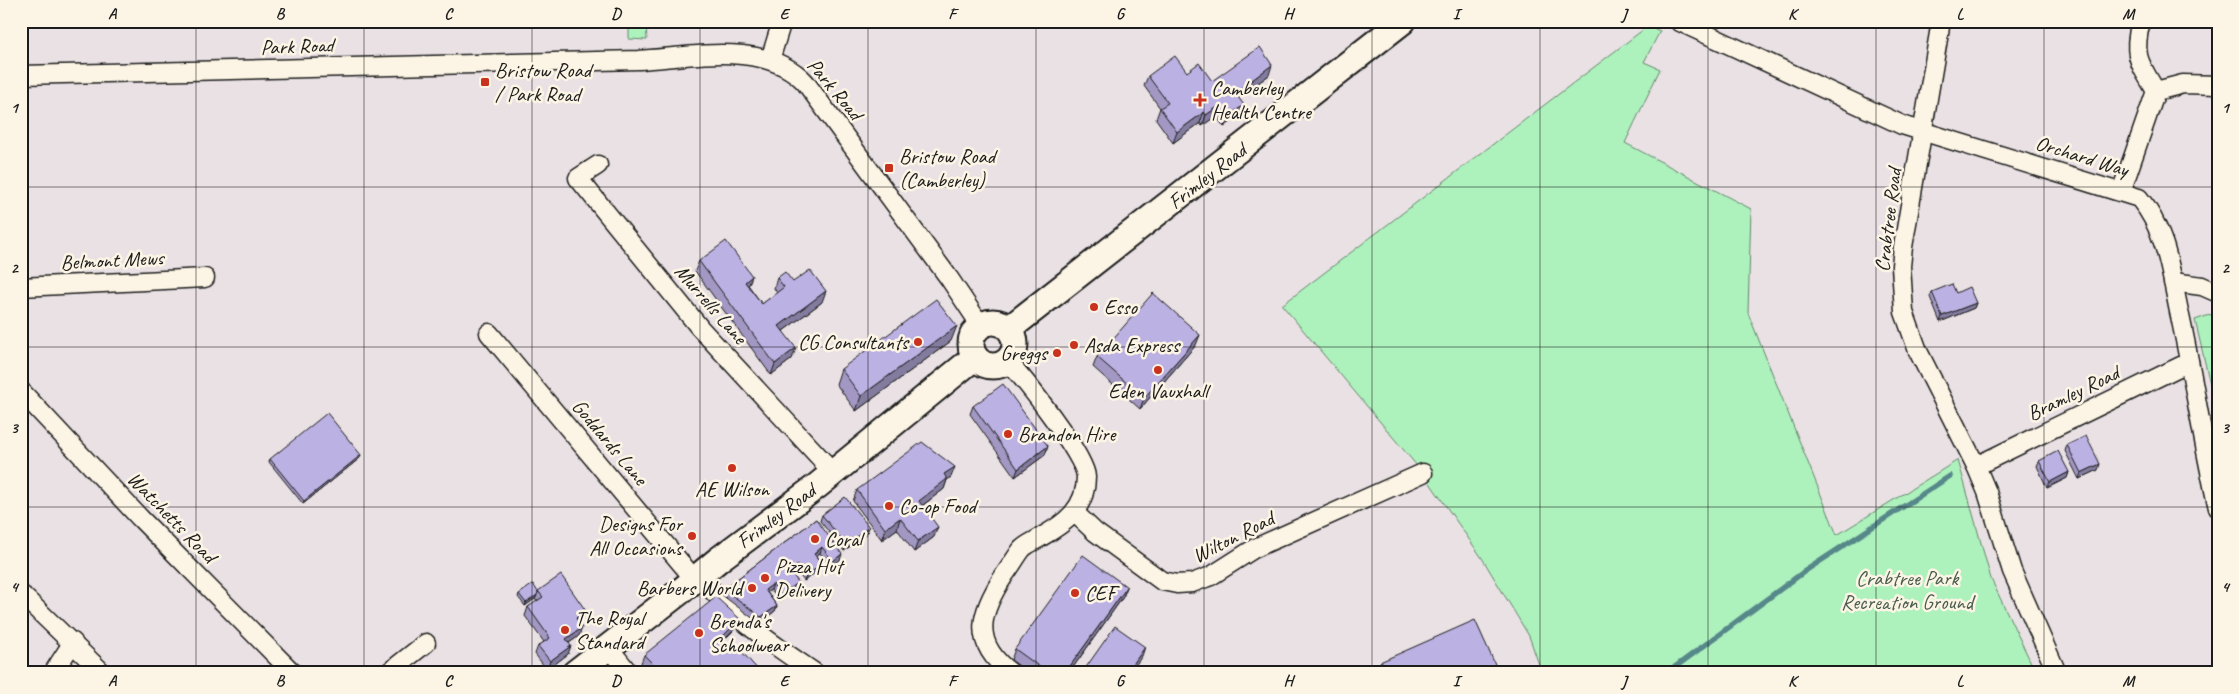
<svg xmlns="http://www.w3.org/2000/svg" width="2239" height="694" viewBox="0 0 2239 694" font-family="Caveat,sans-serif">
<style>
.green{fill:#adf1bc;stroke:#64866c}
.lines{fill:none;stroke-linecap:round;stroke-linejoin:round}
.stream{stroke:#57888a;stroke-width:5.5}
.street-casing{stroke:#1c1c1c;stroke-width:21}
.secondary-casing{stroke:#1c1c1c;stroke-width:29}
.street{stroke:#fcf5e5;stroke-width:18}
.secondary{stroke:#fcf5e5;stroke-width:25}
.wall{fill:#a298c3;stroke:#1c1c1c}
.shaded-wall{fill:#847c9f;stroke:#1c1c1c}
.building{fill:#bcb1e3;stroke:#1c1c1c}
.grid{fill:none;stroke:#1c1c1c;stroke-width:1;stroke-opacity:0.55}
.poi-dot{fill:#c8321e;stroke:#fcf5e5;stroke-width:2}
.labels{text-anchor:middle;stroke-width:5;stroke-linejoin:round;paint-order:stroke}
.street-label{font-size:21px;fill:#1c1c1c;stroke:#fcf5e5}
.poi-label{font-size:21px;fill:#1c1c1c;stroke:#fcf5e5;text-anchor:start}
.park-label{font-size:21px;fill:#485c4c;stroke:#fcf5e5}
.neatline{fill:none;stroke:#1c1c1c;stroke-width:2}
.grid-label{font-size:16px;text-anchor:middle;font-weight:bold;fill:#1c1c1c}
</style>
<rect width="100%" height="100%" fill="#e9e1e4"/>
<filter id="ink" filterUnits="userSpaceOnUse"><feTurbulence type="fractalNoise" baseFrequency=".02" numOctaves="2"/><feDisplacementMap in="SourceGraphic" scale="10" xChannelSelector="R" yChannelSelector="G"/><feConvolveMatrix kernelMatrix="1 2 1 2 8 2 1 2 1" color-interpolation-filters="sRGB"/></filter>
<g filter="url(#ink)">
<g class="green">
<polygon points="629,21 646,21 647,40 629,39"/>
<polygon points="1648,26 1660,31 1644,62 1660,69 1625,143 1751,209 1748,313 1837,535 1958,460 1991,579 2036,673 1542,673 1529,636 1482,558 1423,473 1282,305"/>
<polygon points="2218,312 2218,418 2195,320"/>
</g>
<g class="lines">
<polyline class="stream" points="1667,673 1805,571 1950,476"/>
<g class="street-casing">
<g id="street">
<path d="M 1678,21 L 1902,125 L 2139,198 C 2167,231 2171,275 2180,316 C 2194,380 2203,445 2218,508"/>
<polyline points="1941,21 1903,247 1901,266 1904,312 1918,351 1976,466 1987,492 2012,571 2057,673"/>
<polyline points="770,60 782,21"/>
<path d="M 21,75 L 639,60 C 691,57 766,40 805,82 L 949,278 L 981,326"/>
<polyline points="2156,91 2183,84 2218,85"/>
<polyline points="598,165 578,178 700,328 821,459 831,474"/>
<path d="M 2121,192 L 2156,91 C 2139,63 2132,55 2141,21"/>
<polyline points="2173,282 2202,286 2218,293"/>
<polyline points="21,287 205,278"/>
<polyline points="489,333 695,580"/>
<path d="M 1007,361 C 1023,377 1086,457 1086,477 C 1086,508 1066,523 1041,537 C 1035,541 1027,544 1022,549 C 1016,557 1011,566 1005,574 C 980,612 970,642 1011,673"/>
<polyline points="21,391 140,518 293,673"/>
<polyline points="1976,466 2189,362"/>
<polyline points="1075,513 1095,532 1162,581 1177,584 1192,583 1211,576 1255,548 1423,473"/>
<path d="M 700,575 C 730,617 773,644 815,673"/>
<polyline points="21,594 103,673"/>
<polyline points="608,647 629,673"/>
<polyline points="53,673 73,642"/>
<polyline points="388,673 426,643"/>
</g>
</g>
<g class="secondary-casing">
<g id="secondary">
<circle cx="993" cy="344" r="22"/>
<polyline points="1010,328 1403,21"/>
<polyline points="575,673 682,590 718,560 817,486 975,357"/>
</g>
</g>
<use href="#street" class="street"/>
<use href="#secondary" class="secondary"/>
</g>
<g class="wall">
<polygon points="1187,72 1212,81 1269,75 1238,98 1240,115 1224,127 1216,116 1202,126 1200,123 1173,143 1156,119 1160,108 1144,86 1148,76"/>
<polygon points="699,261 749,286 762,304 777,293 774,288 777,278 793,282 822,302 783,331 792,359 771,375 695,271"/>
<polygon points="1932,292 1956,293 1976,303 1974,308 1940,322 1930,297"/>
<polygon points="951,341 856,411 836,384 841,369"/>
<polygon points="1196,345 1140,409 1093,367 1097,357"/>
<polygon points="973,406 1048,446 1045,455 1015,477 970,414"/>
<polygon points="2067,445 2098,470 2079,479 2065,451"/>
<polygon points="360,458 303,504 269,462 270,459"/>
<polygon points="2039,461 2069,472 2067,478 2047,488 2037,466"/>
<polygon points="951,477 947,480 944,489 922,506 934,537 914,552 897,529 882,540 853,501 857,490"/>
<polygon points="822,515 867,533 844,551 820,521"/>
<polygon points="816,519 840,560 831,567 820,553 816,556 822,564 820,569 804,581 796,571 792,574 798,582 796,587 779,601 771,590 767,592 777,606 775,611 759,623 722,595 724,589"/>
<polygon points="1127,587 1123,597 1069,673 1029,673 1011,660 1015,649"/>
<polygon points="538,592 583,619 579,622 579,636 569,643 568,654 547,670 535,654 538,646 544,642 525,616 528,607 537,602 535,599 536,598 525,606 518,597 519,594"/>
<polygon points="737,627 723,641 727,645 761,673 651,673 641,663 644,655"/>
<polygon points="1380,662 1499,673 1377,673"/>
</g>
<g class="shaded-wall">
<polygon points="1272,65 1269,75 1231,103 1235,93"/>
<polygon points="1244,105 1240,115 1224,127 1227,117"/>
<polygon points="1219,106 1216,116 1202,126 1206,115"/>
<polygon points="1204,112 1200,123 1173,143 1177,132"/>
<polygon points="752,276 748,287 745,282"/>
<polygon points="826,291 822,302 775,337 779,326"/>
<polygon points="1976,303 1974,308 1940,322 1942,316"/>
<polygon points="957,326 951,341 856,411 861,396"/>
<polygon points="1200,335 1196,345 1140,409 1144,398"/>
<polygon points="796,348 792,359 771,375 775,364"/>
<polygon points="1048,446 1045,455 1015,477 1018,469"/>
<polygon points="361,455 360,458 303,504 304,501"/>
<polygon points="2100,464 2098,470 2079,479 2081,473"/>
<polygon points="955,467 951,477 947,480 944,489 915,511 919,501 944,474"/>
<polygon points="2069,472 2067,478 2047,488 2050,482"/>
<polygon points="900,518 897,529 882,540 885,529"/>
<polygon points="869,527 867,533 844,551 846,545"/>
<polygon points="938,527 934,537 914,552 918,541"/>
<polygon points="822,547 820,553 812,559 814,554"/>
<polygon points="842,554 840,560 831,567 833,561"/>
<polygon points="822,564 820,569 804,581 806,576"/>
<polygon points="798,565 796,571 788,577 790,571"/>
<polygon points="798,582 796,587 779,601 781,595"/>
<polygon points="773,584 771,590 763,595 765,590"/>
<polygon points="1127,587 1123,597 1069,673 1065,673"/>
<polygon points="537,595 536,598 525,606 526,603"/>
<polygon points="777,606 775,611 759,623 761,617"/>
<polygon points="586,611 583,619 573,626 576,618"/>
<polygon points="740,619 737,627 718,646 721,638"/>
<polygon points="582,628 579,636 563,647 566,639"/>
<polygon points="571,646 568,654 547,670 550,661"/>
<polygon points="1145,647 1142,656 1130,673 1127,673"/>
</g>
<g class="building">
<polygon points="1260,47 1272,65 1235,93 1244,105 1227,117 1219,106 1206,115 1204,112 1177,132 1160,108 1168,103 1148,76 1175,56 1187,72 1199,63 1212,81"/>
<polygon points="726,241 752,276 745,282 762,304 784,287 777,278 785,272 793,282 810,270 826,291 779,326 796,348 775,364 699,261"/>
<polygon points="1952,284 1956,293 1969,287 1976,303 1942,316 1932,292"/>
<polygon points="1153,293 1200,335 1144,398 1097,357"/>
<polygon points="936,299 957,326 861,396 841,369"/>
<polygon points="1003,384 1048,446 1018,469 973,406"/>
<polygon points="327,413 361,455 304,501 270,459"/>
<polygon points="2086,436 2100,464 2081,473 2067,445"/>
<polygon points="922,442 955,467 944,474 947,479 919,501 938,527 918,541 900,518 885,529 857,490"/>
<polygon points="2058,451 2069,472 2050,482 2039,461"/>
<polygon points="845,497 869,527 846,545 822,515"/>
<polygon points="816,519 842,554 833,561 822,547 814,554 822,564 806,576 798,565 790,571 798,582 781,595 773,584 765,590 777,606 761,617 724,589"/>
<polygon points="1083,555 1127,587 1065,673 1048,673 1015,649"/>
<polygon points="561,575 586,611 576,618 582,628 566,639 571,646 550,661 538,646 550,638 528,607 543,597 538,591"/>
<polygon points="533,584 538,592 537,595 526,603 519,594"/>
<polygon points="716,597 740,619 721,638 727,645 732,641 761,673 712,673 709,670 705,673 696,673 692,669 688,673 686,673 685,671 683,673 662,673 644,655"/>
<polygon points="1475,620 1499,673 1385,673 1380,662"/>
<polygon points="1115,626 1145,647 1127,673 1082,673"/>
</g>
</g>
<path class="grid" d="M 196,21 L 196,673M 364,21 L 364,673M 532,21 L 532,673M 700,21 L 700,673M 868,21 L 868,673M 1036,21 L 1036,673M 1204,21 L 1204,673M 1372,21 L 1372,673M 1540,21 L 1540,673M 1708,21 L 1708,673M 1876,21 L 1876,673M 2044,21 L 2044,673M 21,187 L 2218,187M 21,347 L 2218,347M 21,507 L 2218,507"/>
<g class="poi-dot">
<rect x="480" y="77" width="10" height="10" rx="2.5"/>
<path d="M1197.5 92.5h5v5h5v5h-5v5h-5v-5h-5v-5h5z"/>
<rect x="884" y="163" width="10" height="10" rx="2.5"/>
<circle cx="1094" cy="307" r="5"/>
<circle cx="918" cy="342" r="5"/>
<circle cx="1074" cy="345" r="5"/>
<circle cx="1057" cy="353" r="5"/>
<circle cx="1158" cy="370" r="5"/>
<circle cx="1008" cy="434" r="5"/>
<circle cx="732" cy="468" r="5"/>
<circle cx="889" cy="506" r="5"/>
<circle cx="692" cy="536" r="5"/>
<circle cx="815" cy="539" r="5"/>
<circle cx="765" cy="578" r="5"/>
<circle cx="752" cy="588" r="5"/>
<circle cx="1075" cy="593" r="5"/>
<circle cx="565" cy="630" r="5"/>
<circle cx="699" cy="633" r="5"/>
</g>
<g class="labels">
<g class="street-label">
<text transform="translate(297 46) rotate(-2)" y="7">Park Road</text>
<text transform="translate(835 89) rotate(50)" y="7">Park Road</text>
<text transform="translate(2082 156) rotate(17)" y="7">Orchard Way</text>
<text transform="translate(1207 176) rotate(-38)" y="7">Frimley Road</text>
<text transform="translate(1888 220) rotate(-83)" y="7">Crabtree Road</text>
<text transform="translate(112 260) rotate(-3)" y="7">Belmont Mews</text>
<text transform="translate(711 304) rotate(49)" y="7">Murrells Lane</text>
<text transform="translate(2073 393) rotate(-26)" y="7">Bramley Road</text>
<text transform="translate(610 442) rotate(50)" y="7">Goddards Lane</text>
<text transform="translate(776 516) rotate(-37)" y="7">Frimley Road</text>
<text transform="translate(172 517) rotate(46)" y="7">Watchetts Road</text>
<text transform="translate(1233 537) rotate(-27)" y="7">Wilton Road</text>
</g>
<g class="poi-label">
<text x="495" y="77">Bristow Road<tspan x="495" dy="24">/ Park Road</tspan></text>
<text x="1211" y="95">Camberley<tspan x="1211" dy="24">Health Centre</tspan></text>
<text x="899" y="163">Bristow Road<tspan x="899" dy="24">(Camberley)</tspan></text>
<text x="1104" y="314">Esso</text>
<text x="908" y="349" text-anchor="end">CG Consultants</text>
<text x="1084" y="352">Asda Express</text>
<text x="1047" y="360" text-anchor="end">Greggs</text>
<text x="1158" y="398" text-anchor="middle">Eden Vauxhall</text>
<text x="1018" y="441">Brandon Hire</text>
<text x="732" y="496" text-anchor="middle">AE Wilson</text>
<text x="899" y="513">Co-op Food</text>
<text x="682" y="531" text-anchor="end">Designs For<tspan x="682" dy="24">All Occasions</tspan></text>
<text x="825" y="546">Coral</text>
<text x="775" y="573">Pizza Hut<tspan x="775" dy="24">Delivery</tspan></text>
<text x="742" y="595" text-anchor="end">Barbers World</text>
<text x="1085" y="600">CEF</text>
<text x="575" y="625">The Royal<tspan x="575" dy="24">Standard</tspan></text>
<text x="709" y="628">Brenda's<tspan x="709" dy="24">Schoolwear</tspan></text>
</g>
<g class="park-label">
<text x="1907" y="585">Crabtree Park<tspan x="1907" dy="24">Recreation Ground</tspan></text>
</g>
</g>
<rect width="2239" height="694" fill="none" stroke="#fcf5e5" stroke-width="55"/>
<rect x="28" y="28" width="2184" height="638" class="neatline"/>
<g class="grid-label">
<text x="112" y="19">A</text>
<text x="280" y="19">B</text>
<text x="448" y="19">C</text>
<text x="616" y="19">D</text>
<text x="784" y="19">E</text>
<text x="952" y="19">F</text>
<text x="1120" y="19">G</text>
<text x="1288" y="19">H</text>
<text x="1456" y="19">I</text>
<text x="1624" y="19">J</text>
<text x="1792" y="19">K</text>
<text x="1960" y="19">L</text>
<text x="2128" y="19">M</text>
<text x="14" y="113">1</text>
<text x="2225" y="113">1</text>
<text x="14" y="273">2</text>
<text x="2225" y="273">2</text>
<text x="14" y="433">3</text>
<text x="2225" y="433">3</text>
<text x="14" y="592">4</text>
<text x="2225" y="592">4</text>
<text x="112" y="686">A</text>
<text x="280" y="686">B</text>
<text x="448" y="686">C</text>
<text x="616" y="686">D</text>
<text x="784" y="686">E</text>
<text x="952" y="686">F</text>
<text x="1120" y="686">G</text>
<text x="1288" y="686">H</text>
<text x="1456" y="686">I</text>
<text x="1624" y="686">J</text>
<text x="1792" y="686">K</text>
<text x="1960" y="686">L</text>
<text x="2128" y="686">M</text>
</g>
</svg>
